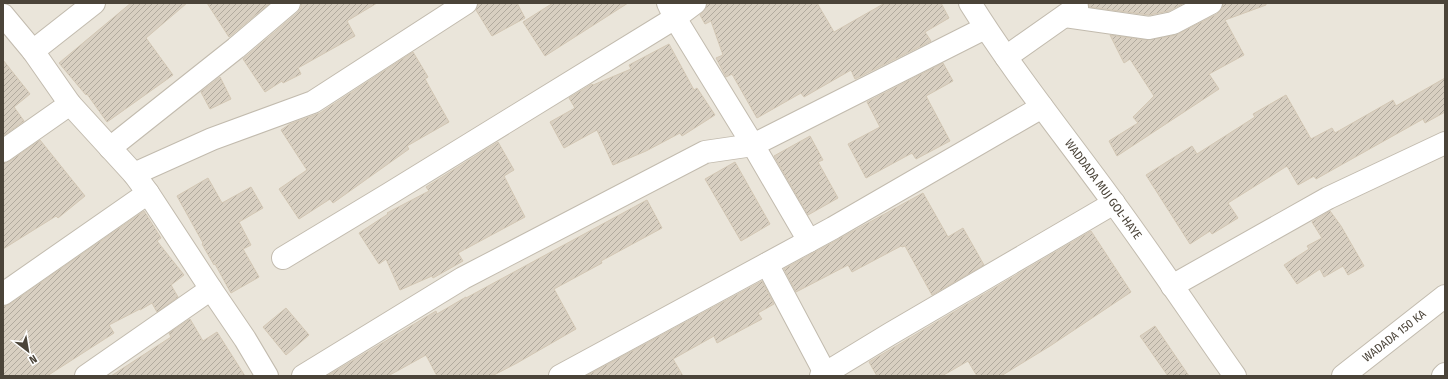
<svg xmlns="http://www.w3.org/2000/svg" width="1448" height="379" viewBox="0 0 1448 379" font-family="'Fira Sans Condensed',sans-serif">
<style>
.residential{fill:#eae5da}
.building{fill:url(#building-hatch);stroke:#d3c7b4}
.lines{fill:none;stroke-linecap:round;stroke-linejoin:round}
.minor-casing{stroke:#c2bbae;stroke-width:24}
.tertiary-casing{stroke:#c2bbae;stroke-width:24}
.minor{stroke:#fff;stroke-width:22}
.tertiary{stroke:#fff;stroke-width:22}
.labels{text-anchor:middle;stroke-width:3;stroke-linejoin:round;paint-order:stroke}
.street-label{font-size:12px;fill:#4b4439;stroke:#fff}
</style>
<defs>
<pattern id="building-hatch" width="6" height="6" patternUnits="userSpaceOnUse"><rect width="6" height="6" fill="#d8cfc1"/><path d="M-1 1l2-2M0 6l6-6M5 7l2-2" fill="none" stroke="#b1aa9e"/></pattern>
</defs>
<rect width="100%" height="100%" fill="#f6f3ec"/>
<rect class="residential" x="3" y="3" width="1442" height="373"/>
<g class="building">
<polygon points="131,3 187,3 146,38 173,75 107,122 87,94 86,95 59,63"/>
<polygon points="207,3 270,3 229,37"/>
<polygon points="301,3 377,3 347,21 355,36 298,68 301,74 283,83 282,81 265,92 243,59 297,13 301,8"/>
<polygon points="478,3 517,3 525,18 492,36 476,10"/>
<polygon points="553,3 628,3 545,56 523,22"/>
<polygon points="707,3 817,3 834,32 885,3 941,3 949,18 925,32 931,41 855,79 851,70 804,97 801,93 757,118 732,74 726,77 716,58 723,55 711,21 705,24 700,15 706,8"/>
<polygon points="1088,3 1184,3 1169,11 1149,15 1089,7"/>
<polygon points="1223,3 1266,3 1266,5 1225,20 1244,55 1209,74 1219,89 1117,156 1109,141 1138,123 1133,117 1154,96 1130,59 1124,63 1110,35 1147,40 1176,35 1217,14 1222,9"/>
<polygon points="669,44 694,90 697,88 715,115 682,136 680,133 646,151 613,165 597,130 564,148 550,122 575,108 569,98 592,84 593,85 631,69 629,65"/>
<polygon points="413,52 428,77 425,79 449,122 407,146 409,149 333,203 330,199 299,219 279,189 307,170 281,130 290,124 320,113"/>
<polygon points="3,60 30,94 14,107 24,121 3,136"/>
<polygon points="943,63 953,81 926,96 950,141 916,159 912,153 866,178 848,144 880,127 867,102"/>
<polygon points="220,77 231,99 210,109 201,92"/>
<polygon points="1445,78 1445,112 1425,123 1423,119 1316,179 1314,176 1298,185 1287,166 1228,203 1238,218 1212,234 1210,231 1190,244 1146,175 1192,146 1197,154 1255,117 1253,114 1286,95 1311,139 1332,128 1335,133 1393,100 1396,106"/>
<polygon points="810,136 823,160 818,162 838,198 808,215 774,156"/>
<polygon points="40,140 85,196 58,218 56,216 3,249 3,163 10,161"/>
<polygon points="498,142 514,170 504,176 525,217 458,253 463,261 433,278 432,276 400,290 386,259 379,264 359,233 388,214 387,213 429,191 426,187"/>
<polygon points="735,162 770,224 741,241 705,179"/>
<polygon points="208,178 222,203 251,187 263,208 239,222 251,245 243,249 259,277 231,293 215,264 214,265 202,244 203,243 177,196"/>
<polygon points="923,193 948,237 963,228 984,265 932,295 905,246 902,247 901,246 852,272 848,265 796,292 784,269"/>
<polygon points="647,200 662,228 601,261 602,263 554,289 576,329 517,363 492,376 437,376 426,355 388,376 327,376 436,311 437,314 466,297 466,298"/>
<polygon points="144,211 161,238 157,241 184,275 171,285 178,297 157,312 152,303 140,310 140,309 109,325 114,333 47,376 3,376 3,307 10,304"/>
<polygon points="1330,211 1341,226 1364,266 1348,275 1343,266 1324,277 1320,269 1297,284 1284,265 1309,249 1307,246 1322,238 1312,222"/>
<polygon points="1091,231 1131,292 1050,346 1001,376 977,376 968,361 942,376 877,376 869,362"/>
<polygon points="762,281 774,304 758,313 762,319 717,343 714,336 673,359 683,376 586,376"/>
<polygon points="286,308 309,335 286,355 263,327"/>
<polygon points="190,319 203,341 217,332 245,376 111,376 171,337 169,333"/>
<polygon points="1155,326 1189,376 1168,376 1140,336"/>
</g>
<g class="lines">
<g class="minor-casing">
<g id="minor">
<polyline points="668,3 675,18 753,145 809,241"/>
<path id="s1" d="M 970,3 C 1013,72 1065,136 1113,202 C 1155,259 1194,318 1235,376"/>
<polyline points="3,15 33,51 70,104 134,174 148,193 211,289 245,339 267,376"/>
<polyline points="1065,16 1149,28 1173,23 1211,3"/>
<polyline points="33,51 94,3"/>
<polyline points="1006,57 1077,7"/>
<polyline points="110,148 236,48 289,3"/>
<polyline points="3,151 70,104"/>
<polyline points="134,174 212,139 313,102 466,3"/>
<polyline points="283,258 389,194 675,18 695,3"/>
<polyline points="767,264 825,373"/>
<polyline points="1172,286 1328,198 1445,143"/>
<polyline points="3,294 148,193"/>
<polyline points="86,376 211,289"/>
<polyline points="303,376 463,278 705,152 753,145 985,28"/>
<polyline points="560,376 833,228 1042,107"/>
<polyline points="821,376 890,334 1114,203"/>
</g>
</g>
<g class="tertiary-casing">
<g id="tertiary">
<path id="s2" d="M 1343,376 L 1445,296"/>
<polyline points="1443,376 1445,374"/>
</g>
</g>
<use href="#minor" class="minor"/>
<use href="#tertiary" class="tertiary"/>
</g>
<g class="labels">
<g class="street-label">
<text dy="4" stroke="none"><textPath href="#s1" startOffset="229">WADDADA MUJ GOL-HAYE</textPath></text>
<text dy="4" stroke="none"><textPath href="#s2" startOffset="65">WADADA 150 KA</textPath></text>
</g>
</g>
<rect width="1448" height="379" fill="none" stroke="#4b4439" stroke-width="8"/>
<g transform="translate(28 351) rotate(149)" stroke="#ffffff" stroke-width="3" paint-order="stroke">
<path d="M0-3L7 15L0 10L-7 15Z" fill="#4b4439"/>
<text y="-6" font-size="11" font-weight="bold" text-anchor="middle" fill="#4b4439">N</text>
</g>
</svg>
